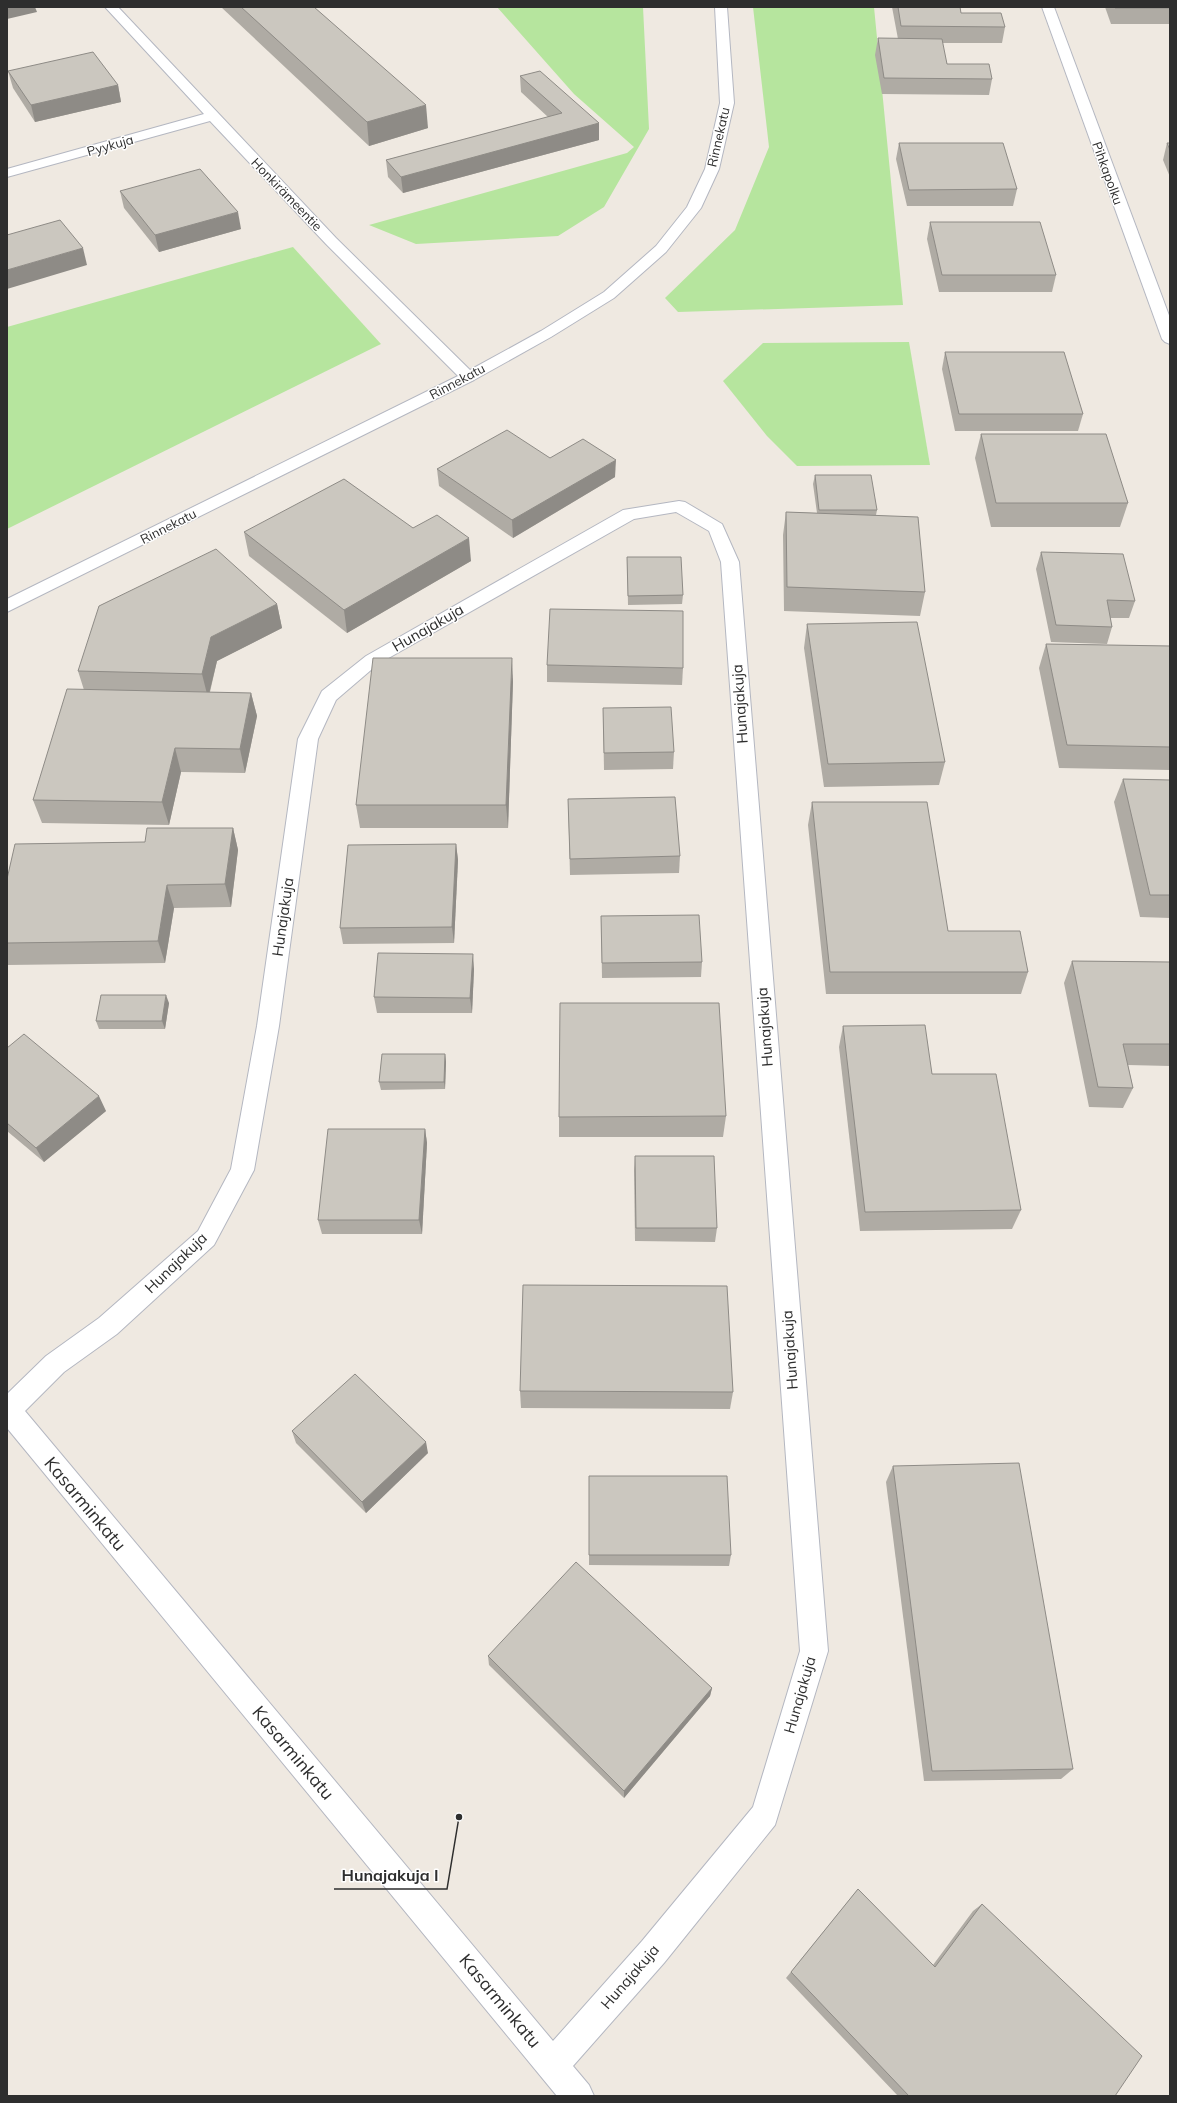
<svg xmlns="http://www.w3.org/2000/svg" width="1177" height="2103" viewBox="0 0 1177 2103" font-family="Mulish,sans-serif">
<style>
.green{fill:#b6e59e}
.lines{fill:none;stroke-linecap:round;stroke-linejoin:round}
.minor-casing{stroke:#b4b7c1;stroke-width:2}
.minor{fill:#fff;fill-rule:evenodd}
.wall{fill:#afaba4}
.shaded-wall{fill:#8e8b86}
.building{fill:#cbc7bf;stroke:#8e8b86}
.labels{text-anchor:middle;stroke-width:3;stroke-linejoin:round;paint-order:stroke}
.far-street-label{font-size:13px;fill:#2e2e2e;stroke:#fff}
.street-label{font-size:15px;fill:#2e2e2e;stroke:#fff}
.near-street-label{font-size:18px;fill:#2e2e2e;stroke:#fff}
.leader{fill:none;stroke:#2e2e2e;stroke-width:1.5}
.callout-dot{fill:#2e2e2e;stroke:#fff;stroke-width:1.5}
.callout-label{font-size:16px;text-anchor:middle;font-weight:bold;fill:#2e2e2e;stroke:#fff;stroke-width:3;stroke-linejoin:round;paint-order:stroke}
</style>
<rect width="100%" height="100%" fill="#efe9e1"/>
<g class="green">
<polygon points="497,7 643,7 649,129 604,207 558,236 416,244 369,225 627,153 634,147 574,94"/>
<polygon points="753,7 874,7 903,305 678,312 665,298 735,230 769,147"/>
<polygon points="293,247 381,344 7,529 7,327"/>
<polygon points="909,342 930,465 797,466 767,436 723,381 763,343"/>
</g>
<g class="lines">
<g class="minor-casing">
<g id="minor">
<polygon points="105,7 118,7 336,238 470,370 541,331 604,292 656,246 687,207 705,169 720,103 715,7 727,7 734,103 719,169 701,208 666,252 614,298 551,337 474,380 7,612 7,599 458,376 326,244 210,121 7,177 7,169 204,114"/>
<polygon points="1042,7 1054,7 1170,318 1170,344 1165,342 1162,339"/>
<path d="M 679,501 L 685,502 L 722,524 L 739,562 L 828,1651 L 775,1825 L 664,1963 L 573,2066 L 589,2085 L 594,2096 L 557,2096 L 7,1428 L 7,1394 L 46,1356 L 99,1318 L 198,1231 L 231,1169 L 257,1026 L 298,739 L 322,691 L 366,656 L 623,510 ZM 676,512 L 709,531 L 721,562 L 800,1651 L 753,1807 L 642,1941 L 553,2041 L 25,1411 L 64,1372 L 117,1334 L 214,1245 L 254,1170 L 279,1026 L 318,739 L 336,700 L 378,664 L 634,519 Z"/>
</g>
</g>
<use href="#minor" class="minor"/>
</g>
<g class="wall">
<polygon points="221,7 314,7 428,128 369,146"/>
<polygon points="892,7 960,7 961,13 1005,27 1002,43 942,43 947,64 992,79 989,95 882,94 875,55 878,38 898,39"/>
<polygon points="1105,7 1170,7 1170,24 1111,24"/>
<polygon points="8,71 118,85 121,102 35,122 13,88"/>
<polygon points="520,76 599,123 599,140 403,193 388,177 386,160 548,117 521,92"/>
<polygon points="899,143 1017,189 1013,206 907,206 896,159"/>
<polygon points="1167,143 1170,143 1170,177 1163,160"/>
<polygon points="120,191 241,229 159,252 124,208"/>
<polygon points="930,222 1056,275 1052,292 939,292 927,239"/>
<polygon points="945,352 1083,414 1078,431 955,431 942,369"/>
<polygon points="981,434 1128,503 1120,527 991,527 975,458"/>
<polygon points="550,458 615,477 513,538 439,486 437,469"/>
<polygon points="815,475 877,510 876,515 925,592 920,616 784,611 783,535 786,512 817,513 813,484"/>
<polygon points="413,528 471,561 347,633 249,556 244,532"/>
<polygon points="1041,552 1135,601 1129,618 1110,618 1112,627 1107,644 1051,642 1036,569"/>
<polygon points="627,557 683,595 682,604 628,605"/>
<polygon points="277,604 282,628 217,661 210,692 251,693 257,716 245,773 181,772 169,825 42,823 33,800 84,690 78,671"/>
<polygon points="807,624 945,762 939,785 824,787 804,648"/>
<polygon points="1046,644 1170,646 1170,770 1059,768 1039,668"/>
<polygon points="547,665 683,668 682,685 547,682"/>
<polygon points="513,681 508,828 360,828 356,805"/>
<polygon points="603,708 674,752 673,769 604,770"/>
<polygon points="1123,779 1170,780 1170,918 1140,917 1114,802"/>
<polygon points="568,799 680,856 679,873 570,875"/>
<polygon points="812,802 948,931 1028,972 1021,994 826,994 808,825"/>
<polygon points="233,828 238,850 231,907 174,908 165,963 7,965 7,879 145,842"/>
<polygon points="456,844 458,860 454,943 343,944 340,928"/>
<polygon points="601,916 702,962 701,977 602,978"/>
<polygon points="1072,961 1170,962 1170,1066 1128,1065 1133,1088 1123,1108 1089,1107 1064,983"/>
<polygon points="474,969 472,1013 377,1013 374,997"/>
<polygon points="169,1003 165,1029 99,1029 96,1021"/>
<polygon points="843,1026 932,1074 1021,1210 1012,1229 860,1231 839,1047"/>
<polygon points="7,1048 106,1111 44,1162 7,1131"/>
<polygon points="445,1054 446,1062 445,1089 381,1090 379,1082"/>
<polygon points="726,1116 723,1137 559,1137 559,1117"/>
<polygon points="425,1129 427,1143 422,1234 322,1234 318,1220"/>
<polygon points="635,1156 717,1228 715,1242 635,1241 634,1170"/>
<polygon points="520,1391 733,1392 730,1409 521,1408"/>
<polygon points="292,1431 428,1453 366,1513 296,1443"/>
<polygon points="893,1466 1073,1769 1061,1779 924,1781 886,1482"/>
<polygon points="589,1476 731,1555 729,1566 589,1565"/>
<polygon points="488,1656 712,1688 710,1696 624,1798 489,1665"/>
<polygon points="858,1889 933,1965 973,1911 982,1904 1115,2096 898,2096 786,1978"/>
</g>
<g class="shaded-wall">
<polygon points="7,7 35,7 37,12 7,19"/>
<polygon points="118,85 121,102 35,122 31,105"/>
<polygon points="426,105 428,128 369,146 367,122"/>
<polygon points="599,123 599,140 403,193 401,177"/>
<polygon points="238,212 241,229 159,252 155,235"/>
<polygon points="83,248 87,265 7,289 7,270"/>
<polygon points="616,460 615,477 513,538 512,520"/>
<polygon points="469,538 471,561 347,633 344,610"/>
<polygon points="277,604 282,628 217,661 208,698 202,674 211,637"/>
<polygon points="512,658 513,681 508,828 506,805"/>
<polygon points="251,693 257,716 245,773 240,749"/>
<polygon points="175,748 181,772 169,825 162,802"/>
<polygon points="233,828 238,850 231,907 225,884"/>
<polygon points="456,844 458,860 454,943 452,927"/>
<polygon points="167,885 174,908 165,963 158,941"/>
<polygon points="473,954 474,969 472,1013 470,998"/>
<polygon points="166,995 169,1003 165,1029 162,1021"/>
<polygon points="445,1054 446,1062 445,1089 444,1082"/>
<polygon points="99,1096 106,1111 44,1162 36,1148"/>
<polygon points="425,1129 427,1143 422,1234 419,1220"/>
<polygon points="426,1442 428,1453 366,1513 362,1502"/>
<polygon points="712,1688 710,1696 624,1798 624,1791"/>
</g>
<g class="building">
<polygon points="241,7 314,7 426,105 367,122"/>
<polygon points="898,7 960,7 961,13 1001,13 1005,27 901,26"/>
<polygon points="1114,7 1170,7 1170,8 1115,8"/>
<polygon points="878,38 942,39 947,64 989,64 992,79 884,78"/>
<polygon points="93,52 118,85 31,105 8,71"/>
<polygon points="540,71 599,123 401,177 386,160 562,113 520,76"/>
<polygon points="899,143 1003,143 1017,189 909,190"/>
<polygon points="1167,143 1170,143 1170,150"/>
<polygon points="200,169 238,212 155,235 120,191"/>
<polygon points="60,220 83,248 7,270 7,235"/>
<polygon points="930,222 1040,222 1056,275 942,275"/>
<polygon points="945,352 1064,352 1083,414 959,414"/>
<polygon points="507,430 550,458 583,439 616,460 512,520 437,469"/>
<polygon points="981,434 1106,434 1128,503 996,503"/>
<polygon points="815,475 871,475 877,510 819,510"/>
<polygon points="344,479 413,528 437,515 469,538 344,610 244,532"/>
<polygon points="786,512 918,517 925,592 787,587"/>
<polygon points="216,549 277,604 211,637 202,674 78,671 99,606"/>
<polygon points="1041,552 1123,554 1135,601 1107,600 1112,627 1056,625"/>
<polygon points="627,557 681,557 683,595 628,596"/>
<polygon points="550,609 683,611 683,668 547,665"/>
<polygon points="917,622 945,762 828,764 807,624"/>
<polygon points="1046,644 1170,646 1170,747 1067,745"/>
<polygon points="373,658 512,658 506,805 356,805"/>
<polygon points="67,689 251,693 240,749 175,748 162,802 33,800"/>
<polygon points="671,707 674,752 604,753 603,708"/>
<polygon points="1123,779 1170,780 1170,895 1150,895"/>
<polygon points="675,797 680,856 570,859 568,799"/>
<polygon points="812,802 927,802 948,931 1020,931 1028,972 830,972"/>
<polygon points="147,828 233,828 225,884 167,885 158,941 7,943 7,879 15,844 145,842"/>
<polygon points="456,844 452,927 340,928 348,845"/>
<polygon points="699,915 702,962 602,963 601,916"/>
<polygon points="378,953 473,954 470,998 374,997"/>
<polygon points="1072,961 1170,962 1170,1044 1123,1044 1133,1088 1098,1087"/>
<polygon points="101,995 166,995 162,1021 96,1021"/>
<polygon points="560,1003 719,1003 726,1116 559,1117"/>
<polygon points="925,1025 932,1074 996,1074 1021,1210 865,1212 843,1026"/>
<polygon points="24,1034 99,1096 36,1148 7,1123 7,1048"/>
<polygon points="382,1054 445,1054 444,1082 379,1082"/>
<polygon points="328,1129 425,1129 419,1220 318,1220"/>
<polygon points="635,1156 714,1156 717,1228 636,1228"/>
<polygon points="523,1285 727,1286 733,1392 520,1391"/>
<polygon points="355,1374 426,1442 362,1502 292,1431"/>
<polygon points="1019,1463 1073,1769 932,1771 893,1466"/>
<polygon points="589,1476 727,1476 731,1555 589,1555"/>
<polygon points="576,1562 712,1688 624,1791 488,1656"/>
<polygon points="858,1889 935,1967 982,1904 1142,2056 1115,2096 909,2096 791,1972"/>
</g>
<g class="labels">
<g class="far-street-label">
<text transform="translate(718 137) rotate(-77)" y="5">Rinnekatu</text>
<text transform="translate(110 145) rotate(-16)" y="5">Pyykuja</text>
<text transform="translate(1108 173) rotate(70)" y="5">Pihkapolku</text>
<text transform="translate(287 194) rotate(46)" y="5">Honkirämeentie</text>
<text transform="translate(457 381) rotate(-28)" y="5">Rinnekatu</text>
<text transform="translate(168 526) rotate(-27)" y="5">Rinnekatu</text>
</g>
<g class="street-label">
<text transform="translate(428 628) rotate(-30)" y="5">Hunajakuja</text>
<text transform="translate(740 704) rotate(-94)" y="5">Hunajakuja</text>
<text transform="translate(283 917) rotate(-82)" y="5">Hunajakuja</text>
<text transform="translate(765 1027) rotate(-94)" y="5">Hunajakuja</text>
<text transform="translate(176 1263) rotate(-44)" y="5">Hunajakuja</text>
<text transform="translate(790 1350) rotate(-94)" y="5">Hunajakuja</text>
<text transform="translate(800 1695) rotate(-74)" y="5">Hunajakuja</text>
<text transform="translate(630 1977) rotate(-49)" y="5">Hunajakuja</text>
</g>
<g class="near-street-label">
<text transform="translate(85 1504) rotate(50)" y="6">Kasarminkatu</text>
<text transform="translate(293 1753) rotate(50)" y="6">Kasarminkatu</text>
<text transform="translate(500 2001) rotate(50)" y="6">Kasarminkatu</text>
</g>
</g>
<path class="leader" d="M459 1817L447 1889H334"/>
<circle class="callout-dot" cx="459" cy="1817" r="4"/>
<g class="callout-label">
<text x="390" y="1881">Hunajakuja I</text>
</g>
<rect width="1177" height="2103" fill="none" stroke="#2e2e2e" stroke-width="16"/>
</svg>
